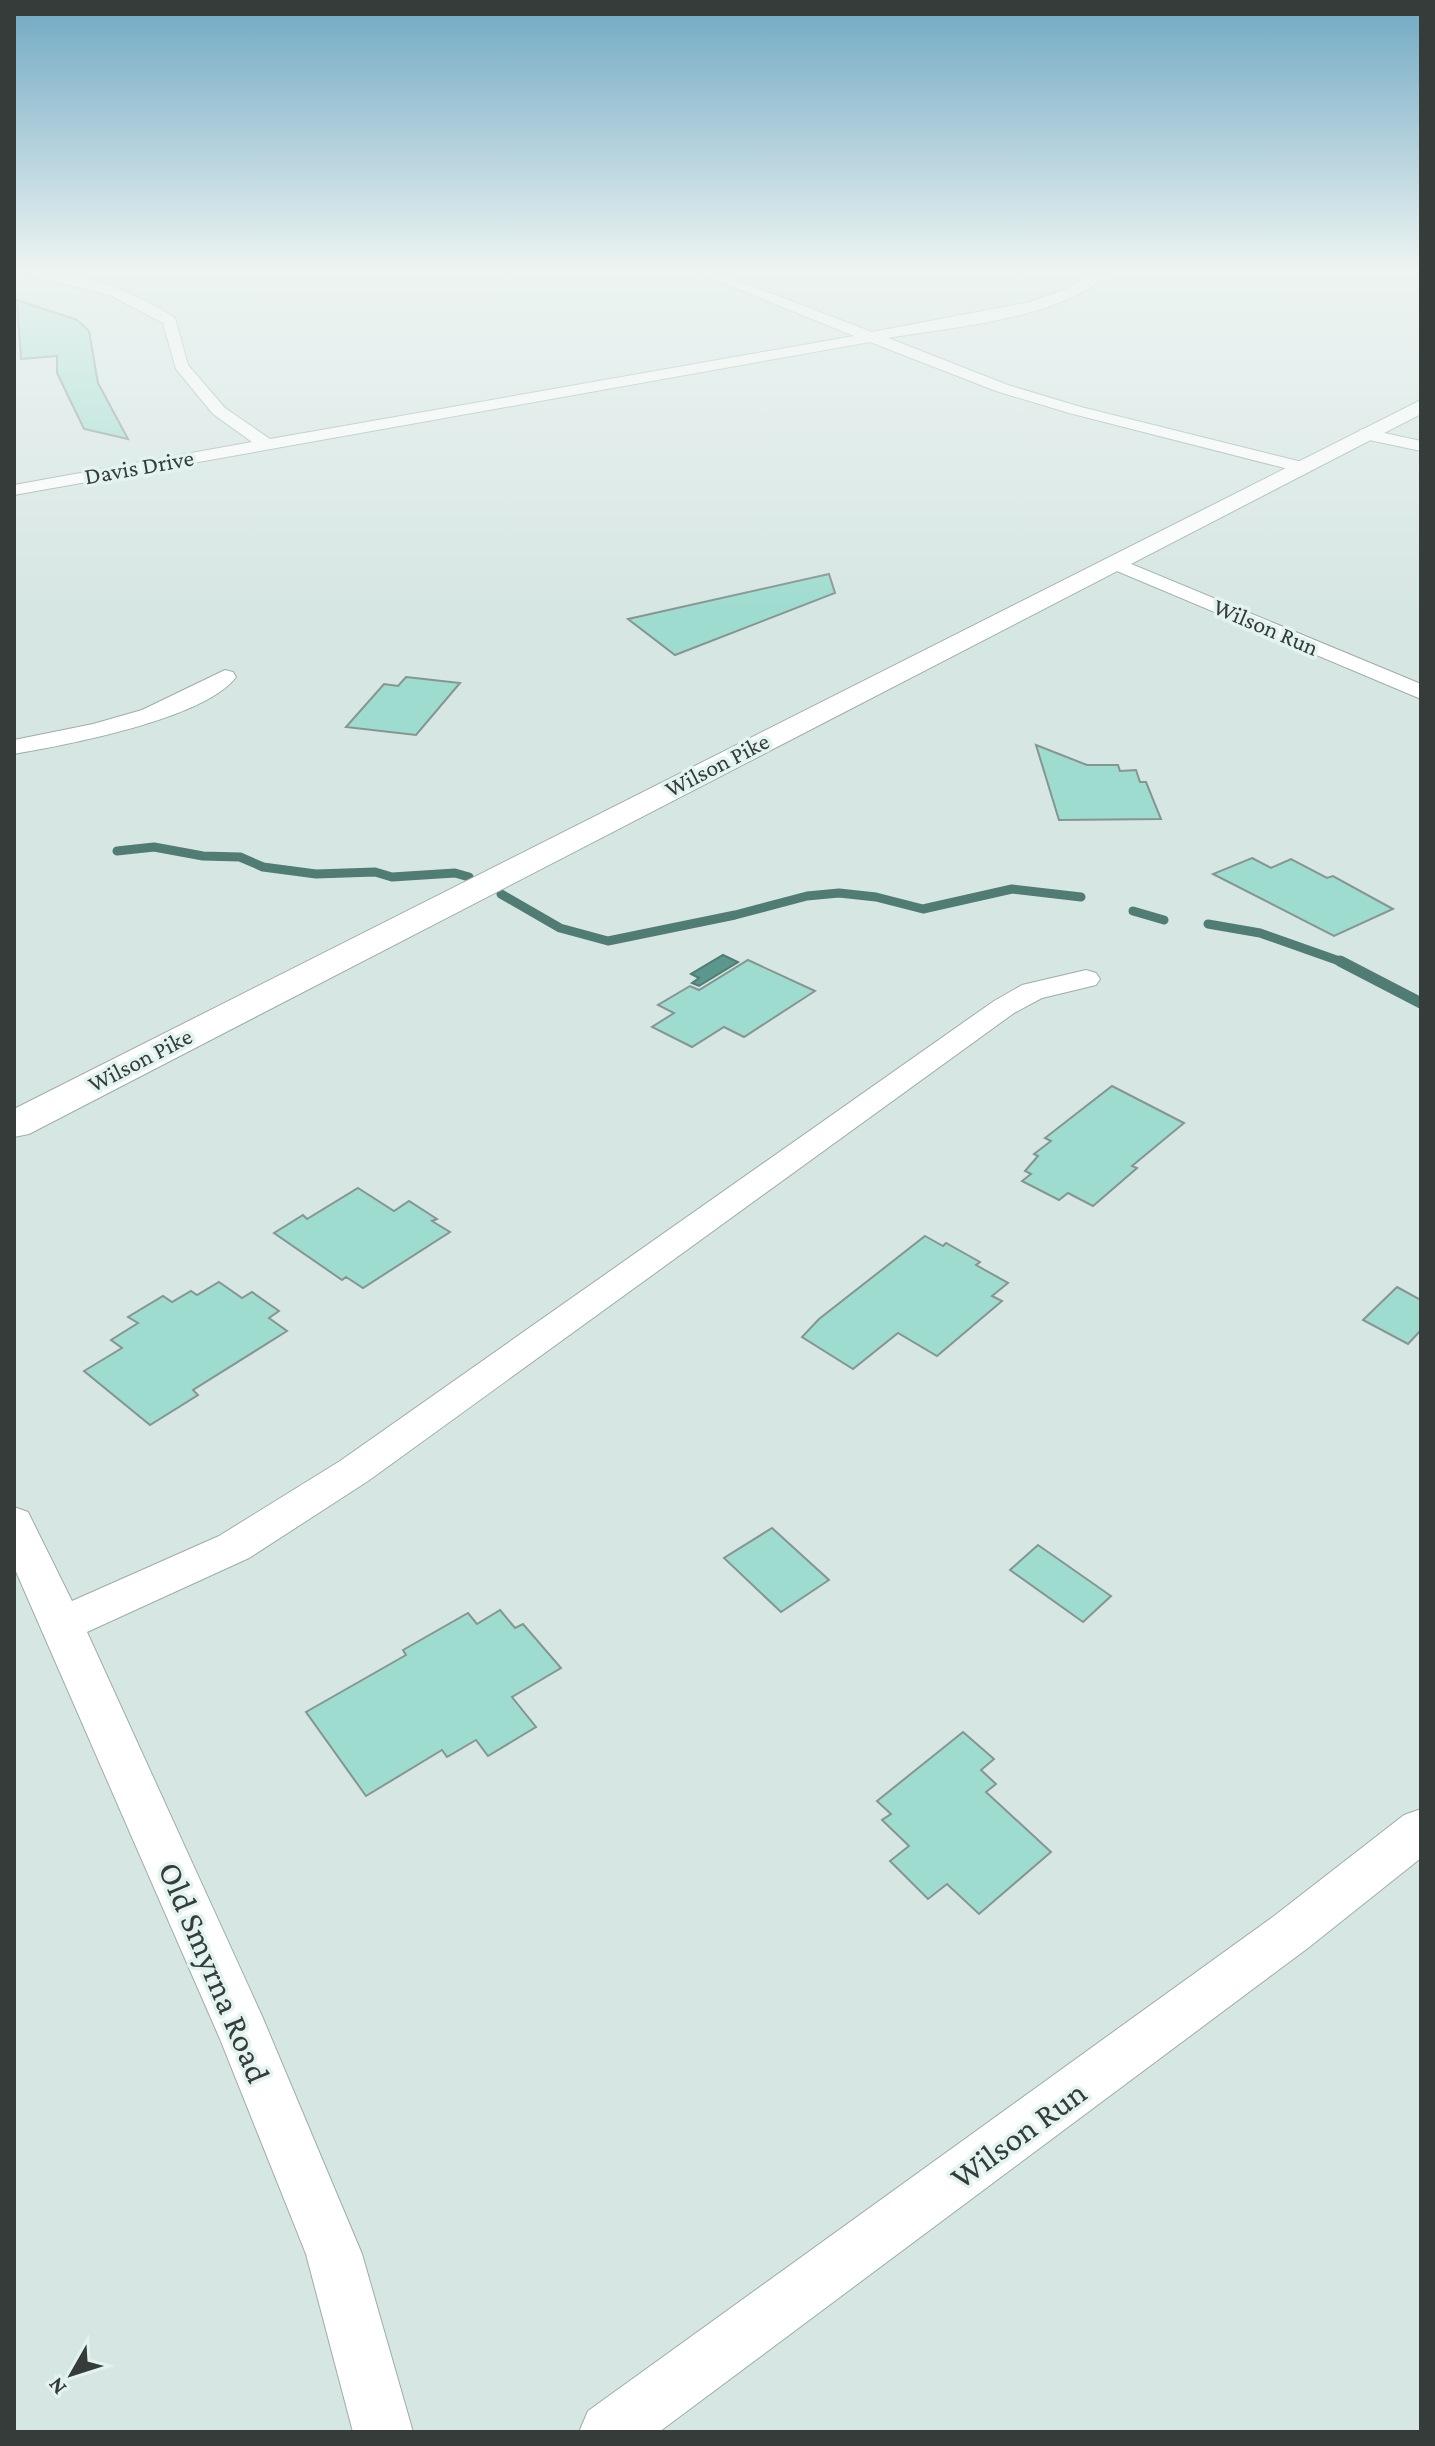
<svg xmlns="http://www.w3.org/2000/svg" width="1435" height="2446" viewBox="0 0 1435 2446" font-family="'Crimson Pro',serif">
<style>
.water{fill:#5b978c;stroke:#507c73;stroke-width:2}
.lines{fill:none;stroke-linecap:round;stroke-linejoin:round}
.stream-far1{stroke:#507c73;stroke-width:9}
.stream{stroke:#507c73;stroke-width:11}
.building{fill:#9edccf;stroke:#869592;stroke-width:2}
.minor-casing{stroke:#9dada9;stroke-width:2}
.secondary-casing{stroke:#9dada9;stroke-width:2}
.minor{fill:#fff;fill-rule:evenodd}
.secondary{fill:#fff;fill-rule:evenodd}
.labels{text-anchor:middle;stroke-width:7;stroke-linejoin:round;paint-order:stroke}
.far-street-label{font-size:24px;fill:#353c3a;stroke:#e3f4f0}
.near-street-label{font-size:34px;fill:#353c3a;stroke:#e3f4f0}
</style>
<rect width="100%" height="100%" fill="#d6e6e3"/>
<polygon class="water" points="723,955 738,962 699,986 692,983 699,978 691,974"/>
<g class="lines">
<g class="stream-far1">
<polyline points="117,851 154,847 203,856 240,857 263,867 316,874 375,872 392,877 455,873 469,877"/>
<polyline points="501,894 560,928 608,941 735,915 807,896 839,893 876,897 923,909 1012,889 1081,897"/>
<polyline points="1133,911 1164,920"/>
<polyline points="1208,924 1260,933 1345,963"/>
</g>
<polyline class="stream" points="1340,961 1421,1003"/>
</g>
<g class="building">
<polygon points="17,300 77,320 89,331 98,383 128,439 84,429 57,373 57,356 21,359"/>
<polygon points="829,574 835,593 675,655 628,619"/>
<polygon points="406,677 460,683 416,735 346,727 384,684 398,686"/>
<polygon points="1036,745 1087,765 1118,765 1120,771 1136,770 1140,782 1146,782 1161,819 1059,820"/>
<polygon points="1252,858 1271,868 1291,859 1327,878 1333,876 1393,909 1334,936 1213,874"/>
<polygon points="748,960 815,991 744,1037 724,1027 692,1047 652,1027 674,1013 658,1005 690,986 699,990"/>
<polygon points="1112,1086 1184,1123 1132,1166 1137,1168 1093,1206 1068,1193 1059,1200 1022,1181 1031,1174 1025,1171 1038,1156 1034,1154 1051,1141 1045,1138"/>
<polygon points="358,1188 394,1211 409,1201 437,1219 432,1221 450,1232 363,1288 346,1277 342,1280 274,1233 303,1215 307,1219"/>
<polygon points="925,1236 943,1246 946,1243 980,1262 976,1265 1008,1283 992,1296 1002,1301 937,1356 898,1333 853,1369 802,1337 819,1319"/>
<polygon points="219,1282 242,1298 252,1292 279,1311 269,1318 287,1331 193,1390 198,1395 150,1425 84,1371 122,1348 111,1340 138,1323 128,1317 163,1296 172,1302 191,1291 197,1295"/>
<polygon points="1397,1287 1421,1300 1421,1330 1408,1344 1363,1320"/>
<polygon points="772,1528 829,1580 781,1612 724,1558"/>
<polygon points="1038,1545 1111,1596 1083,1622 1010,1570"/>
<polygon points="500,1610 515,1628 523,1624 561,1668 512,1697 536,1727 488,1756 476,1740 447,1757 442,1750 366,1796 306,1712 406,1655 403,1650 468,1613 477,1624"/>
<polygon points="963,1732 994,1759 981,1770 996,1784 986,1792 1051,1852 979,1914 947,1884 928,1899 890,1861 909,1846 882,1820 891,1814 877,1801"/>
</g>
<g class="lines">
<g class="minor-casing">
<g id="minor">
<path d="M 14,269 C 71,269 127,287 175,318 L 188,365 L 225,408 L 270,439 L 854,336 L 689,269 L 708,269 L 872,332 L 1030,302 L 1069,288 L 1098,269 L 1113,269 C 1067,319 952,327 888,338 L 1008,385 L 1081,407 L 1306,463 L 1309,467 L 1300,472 L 1069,413 L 996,391 L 870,342 L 14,495 L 14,485 L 252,442 L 213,414 L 176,369 L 163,323 L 110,295 L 14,272 Z"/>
<polygon points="1366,429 1421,441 1421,451 1360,438 1358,434 1360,430"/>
<polygon points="1112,556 1421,684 1421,699 1105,566 1102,562"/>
<path d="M 225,670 L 233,672 L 236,677 C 205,719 66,745 14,754 L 14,740 L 93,724 L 142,710 Z"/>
<polygon points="1086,970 1096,973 1100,979 1096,985 1042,998 1014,1013 368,1481 249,1558 87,1632 262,2016 362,2254 413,2432 353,2432 306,2254 220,2039 14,1567 14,1507 28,1512 72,1601 219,1536 340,1461 994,1001 1022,985"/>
<polygon points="1421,1809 1421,1858 1308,1948 659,2432 579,2432 588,2411 1274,1916 1404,1815"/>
</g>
</g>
<g class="secondary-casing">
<polygon id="secondary" points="1421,400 1421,414 29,1134 14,1137 14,1109"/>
</g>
<use href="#minor" class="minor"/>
<use href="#secondary" class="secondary"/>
</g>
<linearGradient id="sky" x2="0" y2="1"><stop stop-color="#6fa8c3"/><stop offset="0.44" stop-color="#edf4f2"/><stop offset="1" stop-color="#edf4f2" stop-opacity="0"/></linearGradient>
<rect width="1435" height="612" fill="url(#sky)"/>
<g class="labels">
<g class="far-street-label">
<text transform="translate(139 467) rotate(-10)" y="8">Davis Drive</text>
<text transform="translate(1266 627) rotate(23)" y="8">Wilson Run</text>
<text transform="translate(717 765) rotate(-27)" y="8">Wilson Pike</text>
<text transform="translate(140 1060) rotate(-27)" y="8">Wilson Pike</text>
</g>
<g class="near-street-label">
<text transform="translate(215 1972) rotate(67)" y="12">Old Smyrna Road</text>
<text transform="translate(1018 2134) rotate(-36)" y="12">Wilson Run</text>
</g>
</g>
<rect width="1435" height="2446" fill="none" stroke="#353c3a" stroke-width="32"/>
<g transform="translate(72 2374) rotate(231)" stroke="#e3f4f0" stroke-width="6" paint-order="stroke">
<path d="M0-6L14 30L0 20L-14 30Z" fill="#353c3a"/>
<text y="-12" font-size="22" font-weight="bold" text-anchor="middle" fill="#353c3a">N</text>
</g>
</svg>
